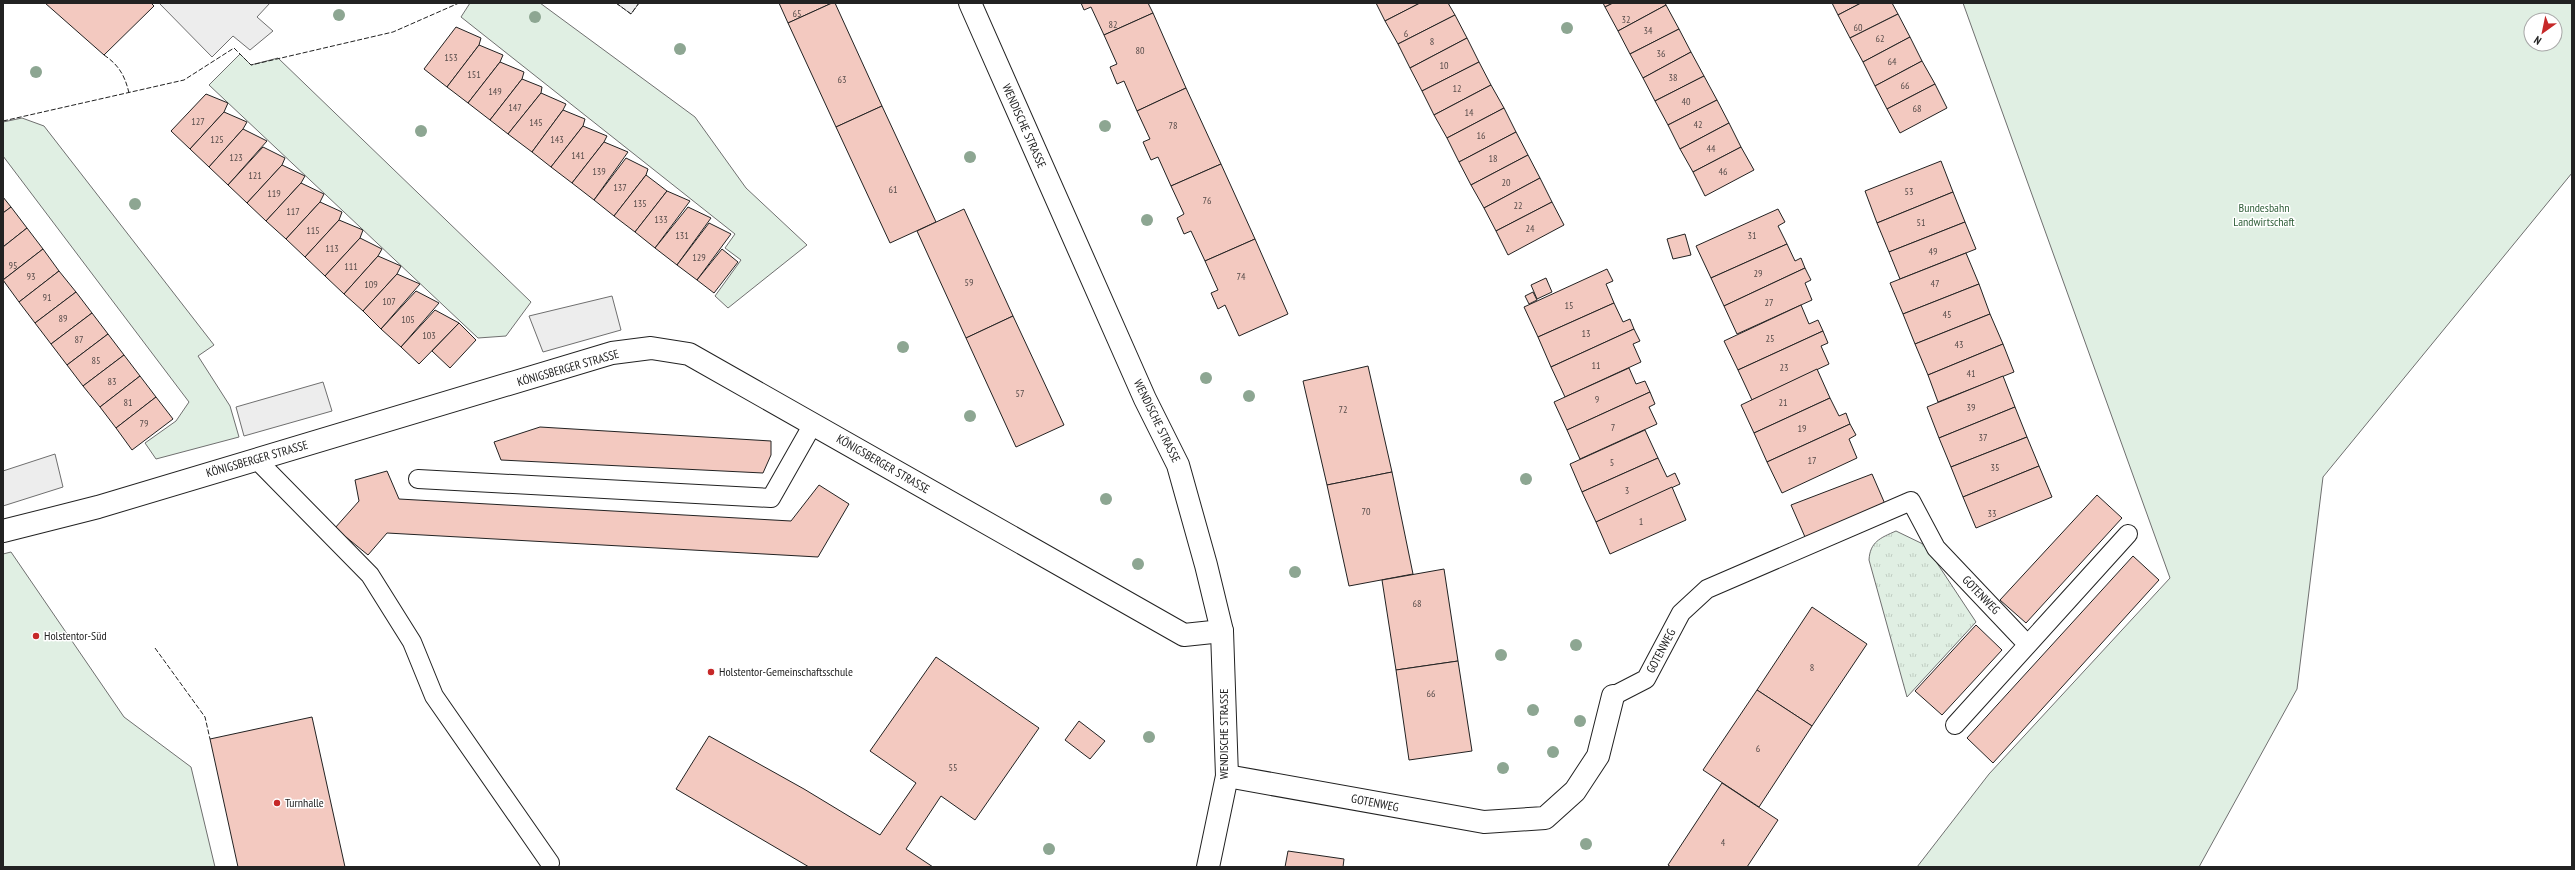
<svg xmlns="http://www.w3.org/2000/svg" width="2575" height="870" viewBox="0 0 2575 870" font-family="'PT Sans Narrow',sans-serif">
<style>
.green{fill:#e0efe3;stroke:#6f6f6f;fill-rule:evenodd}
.park{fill:url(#park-tufts);stroke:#6f6f6f}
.parking{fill:#ededed;stroke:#6f6f6f}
.building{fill:#f3c9c0;stroke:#222}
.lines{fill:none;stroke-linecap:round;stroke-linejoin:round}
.lane-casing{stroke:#222;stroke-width:20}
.street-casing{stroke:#222;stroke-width:24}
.secondary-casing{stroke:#222;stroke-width:24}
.lane{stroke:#fff;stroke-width:18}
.street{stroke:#fff;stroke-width:22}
.secondary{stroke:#fff;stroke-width:22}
.fence{stroke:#222;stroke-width:1;stroke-dasharray:5 2;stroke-linecap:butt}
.tree{fill:#8da692}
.poi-dot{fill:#c62828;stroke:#fff;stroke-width:1.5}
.labels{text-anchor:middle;stroke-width:3;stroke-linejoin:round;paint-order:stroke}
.number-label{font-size:10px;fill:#564c4a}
.street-label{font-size:12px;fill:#222;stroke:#fff}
.park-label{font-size:12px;fill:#2f5e38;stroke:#fff}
.poi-label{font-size:12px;fill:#222;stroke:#fff;text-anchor:start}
</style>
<defs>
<pattern id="park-tufts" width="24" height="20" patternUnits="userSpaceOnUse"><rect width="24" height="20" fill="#e0efe3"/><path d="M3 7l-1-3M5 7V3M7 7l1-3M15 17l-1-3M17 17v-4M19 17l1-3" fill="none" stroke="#c0cdc2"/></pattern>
</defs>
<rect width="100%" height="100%" fill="#fff"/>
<g class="green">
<polygon points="470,3 540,3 695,117 746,188 807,245 728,308 715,296 741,260 725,248 735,234 461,17"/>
<path d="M 1963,3 L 2572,3 L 2572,173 L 2323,477 L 2297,689 L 2199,867 L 1917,867 L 1989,774 L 2170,578 ZM 2531,20 L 2555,20 L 2555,44 L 2531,44 Z"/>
<polygon points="240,54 251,65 278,58 531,302 506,336 478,338 209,85"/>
<polygon points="22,118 44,126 214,345 198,356 230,406 239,437 156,459 145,443 176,421 189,402 3,156 3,122"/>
<polygon points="11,552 124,717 191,767 215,867 3,867 3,554"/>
</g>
<path class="park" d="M 1896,531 L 1925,545 L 1976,622 L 1907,697 L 1869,560 C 1870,542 1880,538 1896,531 Z"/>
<g class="parking">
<polygon points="159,3 270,3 257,17 273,31 250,50 233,36 212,57"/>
<polygon points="616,3 639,3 631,14"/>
<polygon points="612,296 621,330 543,352 529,316"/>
<polygon points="323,382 332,411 244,436 236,407"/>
<polygon points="55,454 63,487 3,506 3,471"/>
</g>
<g class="building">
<polygon points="45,3 151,3 154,6 104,55"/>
<polygon points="779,3 832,3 788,23"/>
<polygon points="832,3 835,3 882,106 836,127 788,23"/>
<polygon points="1081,3 1148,3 1153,13 1104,35 1091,7 1084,10"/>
<polygon points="1376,3 1420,3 1385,21"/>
<polygon points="1420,3 1448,3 1455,15 1398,44 1385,21"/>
<polygon points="1603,3 1613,3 1605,7"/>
<polygon points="1613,3 1665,3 1666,5 1618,31 1605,7"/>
<polygon points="1832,3 1861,3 1838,15"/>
<polygon points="1861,3 1892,3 1898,14 1850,38 1838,15"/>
<polygon points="1666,5 1679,29 1630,54 1618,31"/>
<polygon points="1153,13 1186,88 1137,111 1124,81 1117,84 1110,67 1117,64 1104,35"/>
<polygon points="1898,14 1910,37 1863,62 1850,38"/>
<polygon points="1455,15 1467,38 1410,68 1398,44"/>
<polygon points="456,27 481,38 479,45 447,87 424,69"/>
<polygon points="1679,29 1691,52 1643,78 1630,54"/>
<polygon points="1910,37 1922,61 1875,86 1863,62"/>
<polygon points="1467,38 1479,62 1422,91 1410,68"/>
<polygon points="479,45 503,55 500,62 468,103 447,87"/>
<polygon points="1691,52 1704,76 1655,101 1643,78"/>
<polygon points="1922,61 1935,84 1887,109 1875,86"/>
<polygon points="500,62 524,72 522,79 490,120 468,103"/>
<polygon points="1479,62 1491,85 1434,115 1422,91"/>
<polygon points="1704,76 1717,100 1668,125 1655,101"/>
<polygon points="522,79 542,87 541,93 508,134 490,120"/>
<polygon points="1935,84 1947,108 1900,133 1887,109"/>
<polygon points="1491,85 1504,108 1447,138 1434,115"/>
<polygon points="1186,88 1221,164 1171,186 1158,157 1151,160 1143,142 1150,139 1137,111"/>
<polygon points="541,93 566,104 563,110 532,152 508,134"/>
<polygon points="206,94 228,103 224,112 190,149 171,131"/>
<polygon points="1717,100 1729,123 1680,149 1668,125"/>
<polygon points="882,106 936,222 890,243 836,127"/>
<polygon points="1504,108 1516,132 1459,162 1447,138"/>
<polygon points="563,110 585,119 583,126 551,167 532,152"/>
<polygon points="224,112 247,122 243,129 209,167 190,149"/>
<polygon points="1729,123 1741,147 1693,172 1680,149"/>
<polygon points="583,126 607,136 604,142 572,183 551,167"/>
<polygon points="243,129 267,141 228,185 209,167"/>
<polygon points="1516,132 1528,155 1471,185 1459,162"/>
<polygon points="604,142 628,152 594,200 572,183"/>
<polygon points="263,147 285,158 282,165 247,203 228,185"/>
<polygon points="1741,147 1754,170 1705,196 1693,172"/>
<polygon points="1528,155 1540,178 1484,208 1471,185"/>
<polygon points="626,158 648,169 646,175 614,216 594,200"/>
<polygon points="1941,161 1953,192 1877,223 1865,191"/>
<polygon points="1221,164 1255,239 1205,261 1191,231 1184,234 1177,218 1184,214 1171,186"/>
<polygon points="282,165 305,176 301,183 266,221 247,203"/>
<polygon points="646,175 667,191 635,232 614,216"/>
<polygon points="1540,178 1552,202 1496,231 1484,208"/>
<polygon points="301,183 324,194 320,202 286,239 266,221"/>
<polygon points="667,191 690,201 655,248 635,232"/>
<polygon points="1953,192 1965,222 1889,252 1877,223"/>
<polygon points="3,197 11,207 3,213"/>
<polygon points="320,202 342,212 339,220 305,257 286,239"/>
<polygon points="1552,202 1564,225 1508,255 1496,231"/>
<polygon points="11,207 27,228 3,247 3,213"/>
<polygon points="688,207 711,218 677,265 655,248"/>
<polygon points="964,209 1013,316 966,338 917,231"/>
<polygon points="1778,209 1785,222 1778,226 1787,244 1711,278 1696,246"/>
<polygon points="339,220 363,230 360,238 325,276 305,257"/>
<polygon points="1965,222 1976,249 1900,279 1889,252"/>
<polygon points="709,223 731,234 697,280 677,265"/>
<polygon points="27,228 43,249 3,280 3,247"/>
<polygon points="1685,234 1691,255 1673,259 1667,239"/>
<polygon points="360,238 382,249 378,256 344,294 325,276"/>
<polygon points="1255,239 1288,314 1239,336 1225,305 1218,309 1211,293 1218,290 1205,261"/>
<polygon points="1787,244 1795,261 1801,258 1805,268 1724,306 1711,278"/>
<polygon points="43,249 59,271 19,302 3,280"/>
<polygon points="722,249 738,262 714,293 697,280"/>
<polygon points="1966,253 1979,284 1903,314 1890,283"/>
<polygon points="378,256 401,266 397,274 363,311 344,294"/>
<polygon points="1805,268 1811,280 1805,283 1812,300 1737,334 1724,306"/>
<polygon points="1607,269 1613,281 1606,284 1614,303 1538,337 1524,307"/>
<polygon points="59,271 76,292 35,323 19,302"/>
<polygon points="397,274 420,284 381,329 363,311"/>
<polygon points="1546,278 1552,292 1537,299 1531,285"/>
<polygon points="1979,284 1990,314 1915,344 1903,314"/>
<polygon points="416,291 439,303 401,347 381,329"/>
<polygon points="76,292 92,313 51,344 35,323"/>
<polygon points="1533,292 1537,300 1529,304 1525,296"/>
<polygon points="1614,303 1623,322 1630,319 1634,329 1551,367 1538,337"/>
<polygon points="1801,305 1809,324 1818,320 1823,331 1738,370 1724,341"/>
<polygon points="435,310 459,323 419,364 401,347"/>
<polygon points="92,313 108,334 67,365 51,344"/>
<polygon points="1990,314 2003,344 1928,375 1915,344"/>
<polygon points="1013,316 1064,425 1016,447 966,338"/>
<polygon points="459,323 476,340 450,368 432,351"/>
<polygon points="1634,329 1640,341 1633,344 1641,362 1565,397 1551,367"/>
<polygon points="1823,331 1828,343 1821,346 1829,364 1752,400 1738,370"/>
<polygon points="108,334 124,355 83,386 67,365"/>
<polygon points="2003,344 2014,372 1938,402 1928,375"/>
<polygon points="124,355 140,376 100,407 83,386"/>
<polygon points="1368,366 1392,472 1327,485 1303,381"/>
<polygon points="1629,368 1636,384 1645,381 1650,392 1567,430 1554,402"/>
<polygon points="1817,369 1830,398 1754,433 1741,405"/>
<polygon points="140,376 156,397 116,428 100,407"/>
<polygon points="2003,376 2015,407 1939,438 1927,407"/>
<polygon points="1650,392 1655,404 1649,407 1657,424 1580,459 1567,430"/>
<polygon points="156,397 173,419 132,450 116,428"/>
<polygon points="1830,398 1839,416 1846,413 1850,424 1767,462 1754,433"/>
<polygon points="2015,407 2027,437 1951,467 1939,438"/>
<polygon points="1850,424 1856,435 1849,439 1857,458 1782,493 1767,462"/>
<polygon points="540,427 771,441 771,455 763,473 501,460 494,442"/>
<polygon points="1645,430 1658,458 1582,492 1570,464"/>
<polygon points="2027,437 2039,466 1963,497 1951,467"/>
<polygon points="1658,458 1667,477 1675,473 1680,484 1596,522 1582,492"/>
<polygon points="2039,466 2052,497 1976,528 1963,497"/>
<polygon points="387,471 399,499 791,521 819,485 849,504 818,557 387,533 368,555 335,528 359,501 355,480"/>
<polygon points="1392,472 1413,574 1349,586 1327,485"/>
<polygon points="1872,474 1885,504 1805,537 1791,505"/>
<polygon points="1672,487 1686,520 1610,554 1596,522"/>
<polygon points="2097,495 2122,518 2026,623 2000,600"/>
<polygon points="2133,556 2159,580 1993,763 1967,738"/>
<polygon points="1444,569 1458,661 1396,670 1382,580"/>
<polygon points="1812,607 1867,644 1812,726 1757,690"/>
<polygon points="1976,625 2002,650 1942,715 1915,691"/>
<polygon points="936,657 1039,728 975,820 941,796 906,849 933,867 809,867 676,789 709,736 804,789 880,835 916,783 870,751"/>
<polygon points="1458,661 1472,751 1409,760 1396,670"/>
<polygon points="1757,690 1812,726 1759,807 1703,770"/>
<polygon points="312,717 345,867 238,867 210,739"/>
<polygon points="1079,721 1105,741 1090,759 1065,740"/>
<polygon points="1722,783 1778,820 1747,867 1671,867 1668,865"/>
<polygon points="1288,851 1344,859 1343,867 1285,867"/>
</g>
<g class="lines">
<g class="lane-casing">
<g id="lane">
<polyline points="256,459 370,575 412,642 434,696 550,863"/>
<polyline points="418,479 771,498 813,424"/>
<polyline points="1613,696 1646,679 1681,613 1707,589 1911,501 1936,548 2027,644"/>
<polyline points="1955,725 2128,534"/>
</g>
</g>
<g class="street-casing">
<g id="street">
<polyline points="3,531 98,507 612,353 651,348 689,354 1184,635 1222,631"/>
<polyline points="1227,776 1484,822 1545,818 1575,791 1598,756 1613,696"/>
</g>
</g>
<g class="secondary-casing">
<polyline id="secondary" points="970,3 1145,399 1178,465 1206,565 1222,631 1227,776 1208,867"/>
</g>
<use href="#lane" class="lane"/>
<use href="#street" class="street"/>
<use href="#secondary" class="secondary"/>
<g class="fence">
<polyline points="616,3 631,14 639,3"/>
<path d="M 104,55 C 119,65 125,76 129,93"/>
<polyline points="3,121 184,80 234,48 251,65 393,32 459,3"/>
<polyline points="155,648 205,717 210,739"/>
</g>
</g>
<g class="tree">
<circle cx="339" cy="15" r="6"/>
<circle cx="535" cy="17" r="6"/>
<circle cx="1567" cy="28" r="6"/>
<circle cx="680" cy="49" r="6"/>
<circle cx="36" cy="72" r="6"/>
<circle cx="1105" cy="126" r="6"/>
<circle cx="421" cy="131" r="6"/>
<circle cx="970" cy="157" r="6"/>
<circle cx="135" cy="204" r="6"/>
<circle cx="1147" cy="220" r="6"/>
<circle cx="903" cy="347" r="6"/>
<circle cx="1206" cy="378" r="6"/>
<circle cx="1249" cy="396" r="6"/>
<circle cx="970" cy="416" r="6"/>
<circle cx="1526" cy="479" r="6"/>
<circle cx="1106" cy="499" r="6"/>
<circle cx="1138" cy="564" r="6"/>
<circle cx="1295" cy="572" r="6"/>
<circle cx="1576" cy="645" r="6"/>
<circle cx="1501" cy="655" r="6"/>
<circle cx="1533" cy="710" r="6"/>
<circle cx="1580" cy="721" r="6"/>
<circle cx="1149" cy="737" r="6"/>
<circle cx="1553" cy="752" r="6"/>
<circle cx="1503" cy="768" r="6"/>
<circle cx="1586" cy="844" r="6"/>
<circle cx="1049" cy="849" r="6"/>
</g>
<g class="poi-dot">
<circle cx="36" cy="636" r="4"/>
<circle cx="711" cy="672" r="4"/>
<circle cx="277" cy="803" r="4"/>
</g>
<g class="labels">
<g class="number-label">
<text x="797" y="17">65</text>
<text x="1626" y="23">32</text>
<text x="1113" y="28">82</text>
<text x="1858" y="31">60</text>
<text x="1648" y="34">34</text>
<text x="1406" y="37">6</text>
<text x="1880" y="42">62</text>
<text x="1432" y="45">8</text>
<text x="1140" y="54">80</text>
<text x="1661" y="57">36</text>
<text x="451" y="61">153</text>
<text x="1892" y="65">64</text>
<text x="1444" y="69">10</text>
<text x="474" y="78">151</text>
<text x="1673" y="81">38</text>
<text x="842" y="83">63</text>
<text x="1905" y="89">66</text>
<text x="1457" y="92">12</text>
<text x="495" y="95">149</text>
<text x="1686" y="105">40</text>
<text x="515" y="111">147</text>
<text x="1917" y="112">68</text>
<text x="1469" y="116">14</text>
<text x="198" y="125">127</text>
<text x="536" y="126">145</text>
<text x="1698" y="128">42</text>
<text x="1173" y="129">78</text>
<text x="1481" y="139">16</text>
<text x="217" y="143">125</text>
<text x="557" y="143">143</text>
<text x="1711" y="152">44</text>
<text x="578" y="159">141</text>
<text x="236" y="161">123</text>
<text x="1493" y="162">18</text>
<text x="599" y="175">139</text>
<text x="1723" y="175">46</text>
<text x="255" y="179">121</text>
<text x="1506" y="186">20</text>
<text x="620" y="191">137</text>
<text x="893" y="193">61</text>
<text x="1909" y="195">53</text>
<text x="274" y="197">119</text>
<text x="1207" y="204">76</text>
<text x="640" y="207">135</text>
<text x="1518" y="209">22</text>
<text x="293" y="215">117</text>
<text x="661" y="223">133</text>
<text x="1921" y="226">51</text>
<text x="1530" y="232">24</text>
<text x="313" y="234">115</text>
<text x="682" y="239">131</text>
<text x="1752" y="239">31</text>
<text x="332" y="252">113</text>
<text x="1933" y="255">49</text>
<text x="699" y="261">129</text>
<text x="13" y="269">95</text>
<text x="351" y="270">111</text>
<text x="1758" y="277">29</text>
<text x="31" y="280">93</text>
<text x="1241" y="280">74</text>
<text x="969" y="286">59</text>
<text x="1935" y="287">47</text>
<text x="371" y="288">109</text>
<text x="47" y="301">91</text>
<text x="389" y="305">107</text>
<text x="1769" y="306">27</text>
<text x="1569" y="309">15</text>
<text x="1947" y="318">45</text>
<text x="63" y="322">89</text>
<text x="408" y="323">105</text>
<text x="1586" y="337">13</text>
<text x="429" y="339">103</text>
<text x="1770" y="342">25</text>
<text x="79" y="343">87</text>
<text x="1959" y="348">43</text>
<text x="96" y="364">85</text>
<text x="1596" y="369">11</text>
<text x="1784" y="371">23</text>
<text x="1971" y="377">41</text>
<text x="112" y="385">83</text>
<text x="1020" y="397">57</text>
<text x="1597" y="403">9</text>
<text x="128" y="406">81</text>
<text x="1783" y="406">21</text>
<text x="1971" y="411">39</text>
<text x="1343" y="413">72</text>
<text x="144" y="427">79</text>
<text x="1613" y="431">7</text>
<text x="1802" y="432">19</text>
<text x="1983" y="441">37</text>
<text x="1812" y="464">17</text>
<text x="1612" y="466">5</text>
<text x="1995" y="471">35</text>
<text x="1627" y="494">3</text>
<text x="1366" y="515">70</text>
<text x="1992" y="517">33</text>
<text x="1641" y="525">1</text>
<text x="1417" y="607">68</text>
<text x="1812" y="671">8</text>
<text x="1431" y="697">66</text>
<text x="1758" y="752">6</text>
<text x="953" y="771">55</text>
<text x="1723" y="846">4</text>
</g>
<g class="street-label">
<text transform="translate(1024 126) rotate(66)" y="4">WENDISCHE STRASSE</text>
<text transform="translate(568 368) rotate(-16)" y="4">KÖNIGSBERGER STRASSE</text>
<text transform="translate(1157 421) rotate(64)" y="4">WENDISCHE STRASSE</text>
<text transform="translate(257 459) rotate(-16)" y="4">KÖNIGSBERGER STRASSE</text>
<text transform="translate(883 464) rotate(30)" y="4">KÖNIGSBERGER STRASSE</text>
<text transform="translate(1981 595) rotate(46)" y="4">GOTENWEG</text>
<text transform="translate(1661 651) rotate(-62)" y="4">GOTENWEG</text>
<text transform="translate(1224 734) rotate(-90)" y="4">WENDISCHE STRASSE</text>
<text transform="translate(1375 803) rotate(11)" y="4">GOTENWEG</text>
</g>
<g class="park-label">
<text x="2264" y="212">Bundesbahn<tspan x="2264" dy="14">Landwirtschaft</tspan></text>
</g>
<g class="poi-label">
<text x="44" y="640">Holstentor-Süd</text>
<text x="719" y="676">Holstentor-Gemeinschaftsschule</text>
<text x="285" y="807">Turnhalle</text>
</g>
</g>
<rect width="2575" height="870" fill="none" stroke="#222222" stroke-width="8"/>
<g transform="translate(2543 32) rotate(213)"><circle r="19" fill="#ffffff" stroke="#a7a7a7"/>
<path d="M0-3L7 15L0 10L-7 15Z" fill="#c62828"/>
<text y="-6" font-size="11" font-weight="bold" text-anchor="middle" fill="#222222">N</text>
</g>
</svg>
